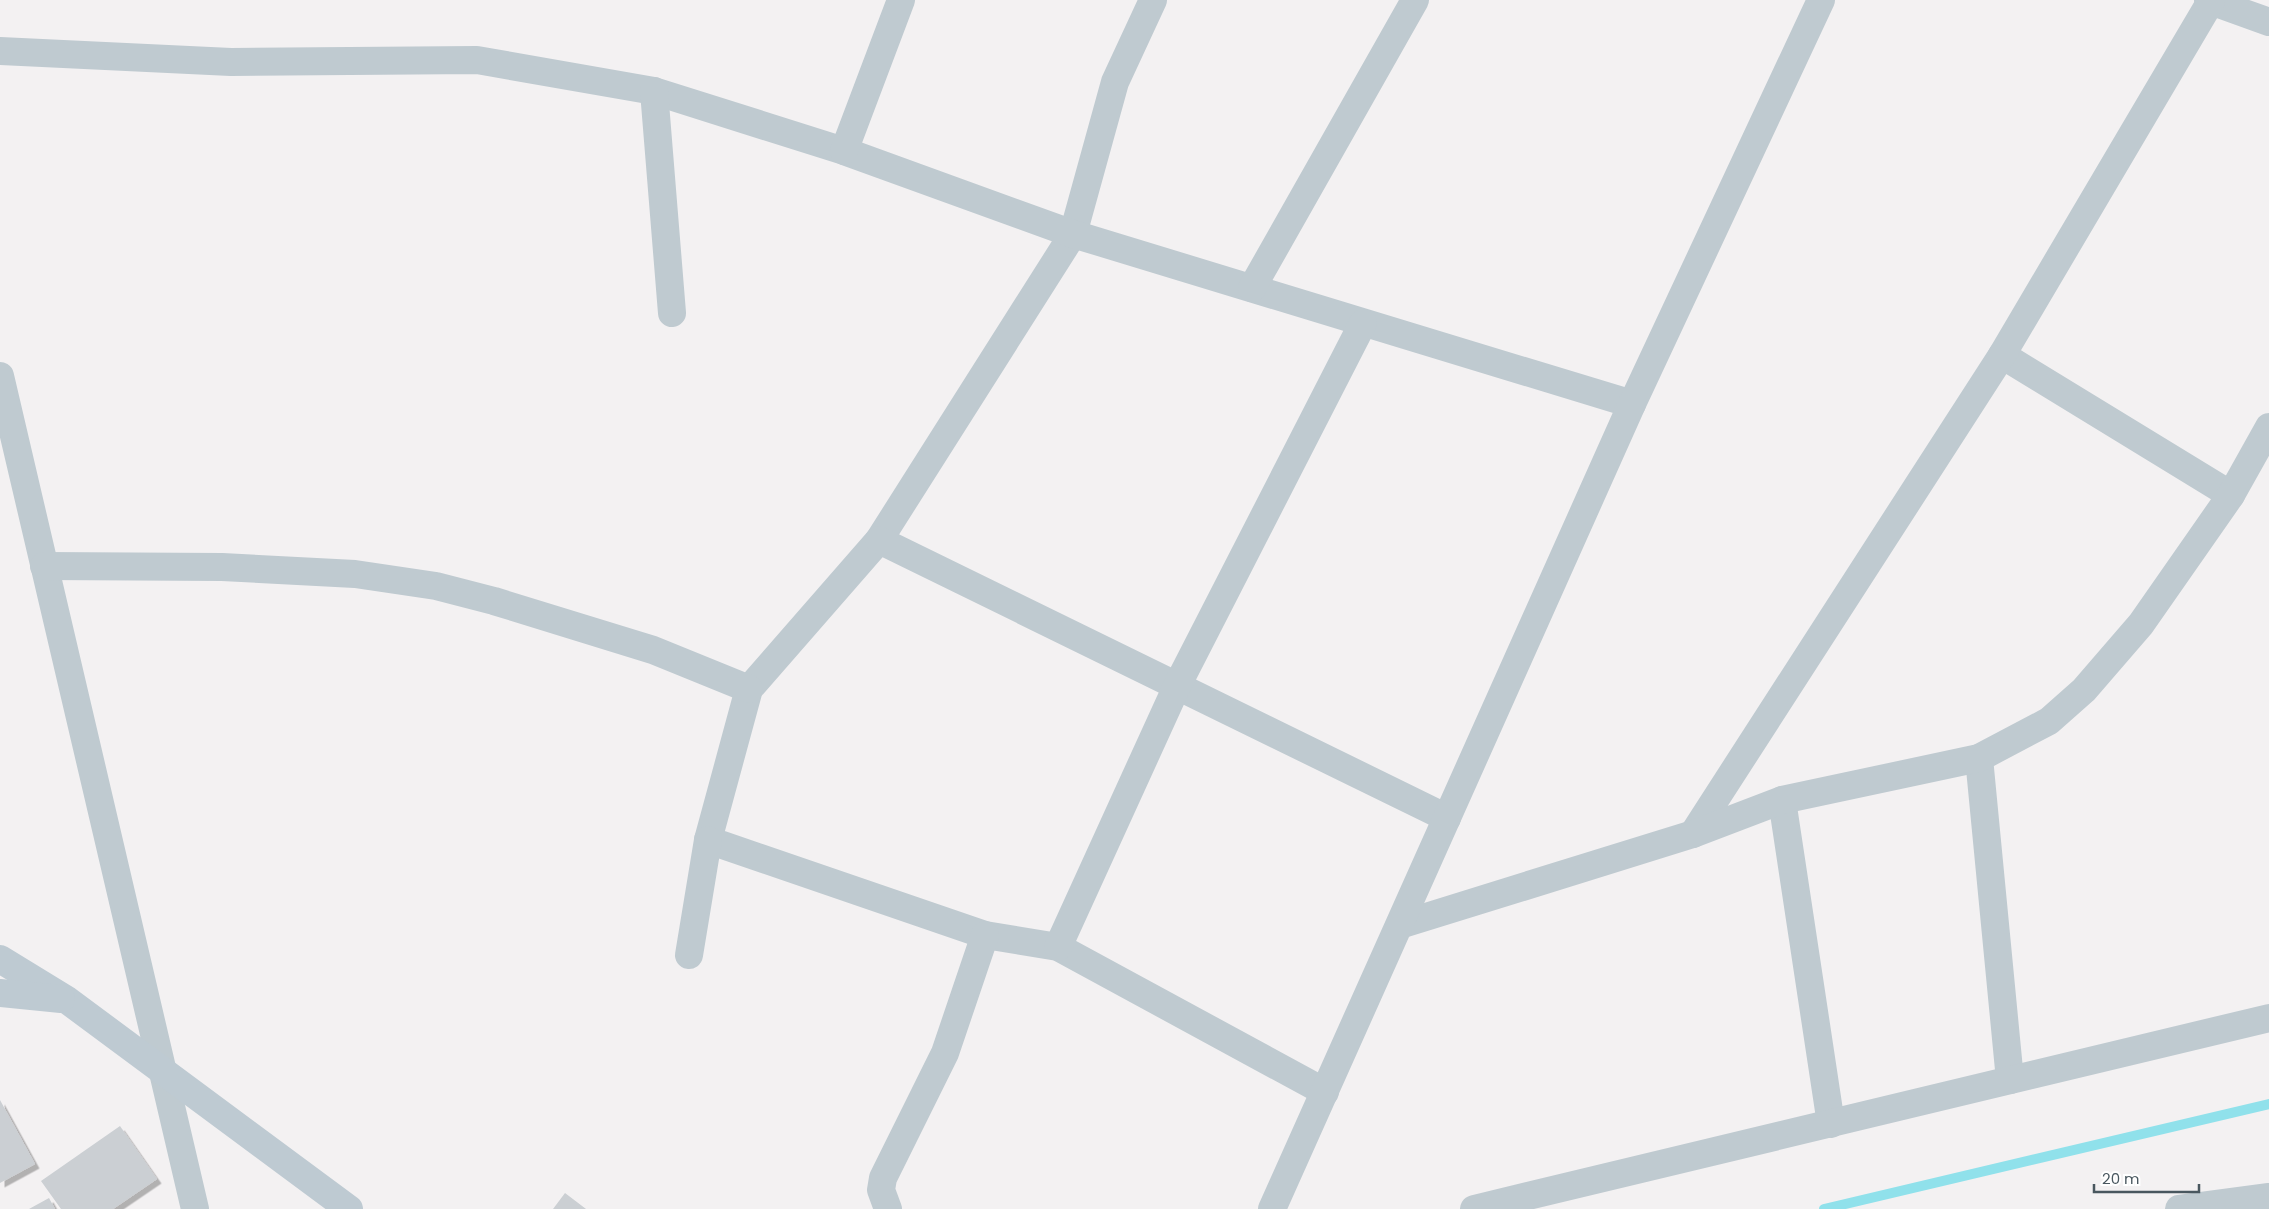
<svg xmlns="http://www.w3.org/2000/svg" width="2269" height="1209" viewBox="0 0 2269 1209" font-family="Poppins,sans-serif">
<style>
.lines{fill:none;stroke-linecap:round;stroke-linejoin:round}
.stream{stroke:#90e1eb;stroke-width:10}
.building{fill:#cbcfd3;filter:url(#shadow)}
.minor{stroke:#bfcad0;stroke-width:28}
.secondary{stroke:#becad2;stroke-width:28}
</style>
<defs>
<filter id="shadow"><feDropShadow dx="4.5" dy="4.5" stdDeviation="0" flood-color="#0004"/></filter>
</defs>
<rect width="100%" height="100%" fill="#f3f1f2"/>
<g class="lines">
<polyline class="stream" points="1824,1209 2269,1104"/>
</g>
<g class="building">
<polygon points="0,1100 35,1164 0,1183"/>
<polygon points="120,1126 157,1179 113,1209 61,1209 41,1181"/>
<polygon points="565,1193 586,1209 553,1209"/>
<polygon points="49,1198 55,1209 29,1209"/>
</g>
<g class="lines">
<g class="minor">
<polyline points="1153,0 1115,82 1073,234 879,540 749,689 708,840 985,935 1058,947 1325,1092"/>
<polyline points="2208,0 2269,22"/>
<polyline points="0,51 231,62 477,60 654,91 844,151 1073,234 1632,404"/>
<polyline points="654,91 672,313"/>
<polyline points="844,151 901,0"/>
<polyline points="1252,288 1415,0"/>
<polyline points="2002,355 2231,495"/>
<polyline points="0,376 195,1209"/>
<polyline points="879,540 1447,818"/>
<polyline points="44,566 222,567 355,574 436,586 494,601 653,650 749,689"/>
<polyline points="1979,758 2010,1080"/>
<polyline points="1782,800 1831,1124"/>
<polyline points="1693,834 2002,355 2211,1"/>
<polyline points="1400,925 1693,834 1782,800 1979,758 2049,721 2084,690 2141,624 2231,495 2269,427"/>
<polyline points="1058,947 1177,686 1363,323"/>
<polyline points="689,955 708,840"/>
<polyline points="888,1209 881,1190 883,1178 945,1053 985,935"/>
<polyline points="1272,1209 1632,404 1821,0"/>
<polyline points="1474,1209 2269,1018"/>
<polyline points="2179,1209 2269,1197"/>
</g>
<g class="secondary">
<polyline points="0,959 67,1000 349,1209"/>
<polyline points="0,993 61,999"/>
</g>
</g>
<path d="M2094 1184v8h105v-8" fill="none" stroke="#49575f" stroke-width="2.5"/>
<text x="2102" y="1184" font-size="15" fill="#49575f" stroke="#ffffff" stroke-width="4" paint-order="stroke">20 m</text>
</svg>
